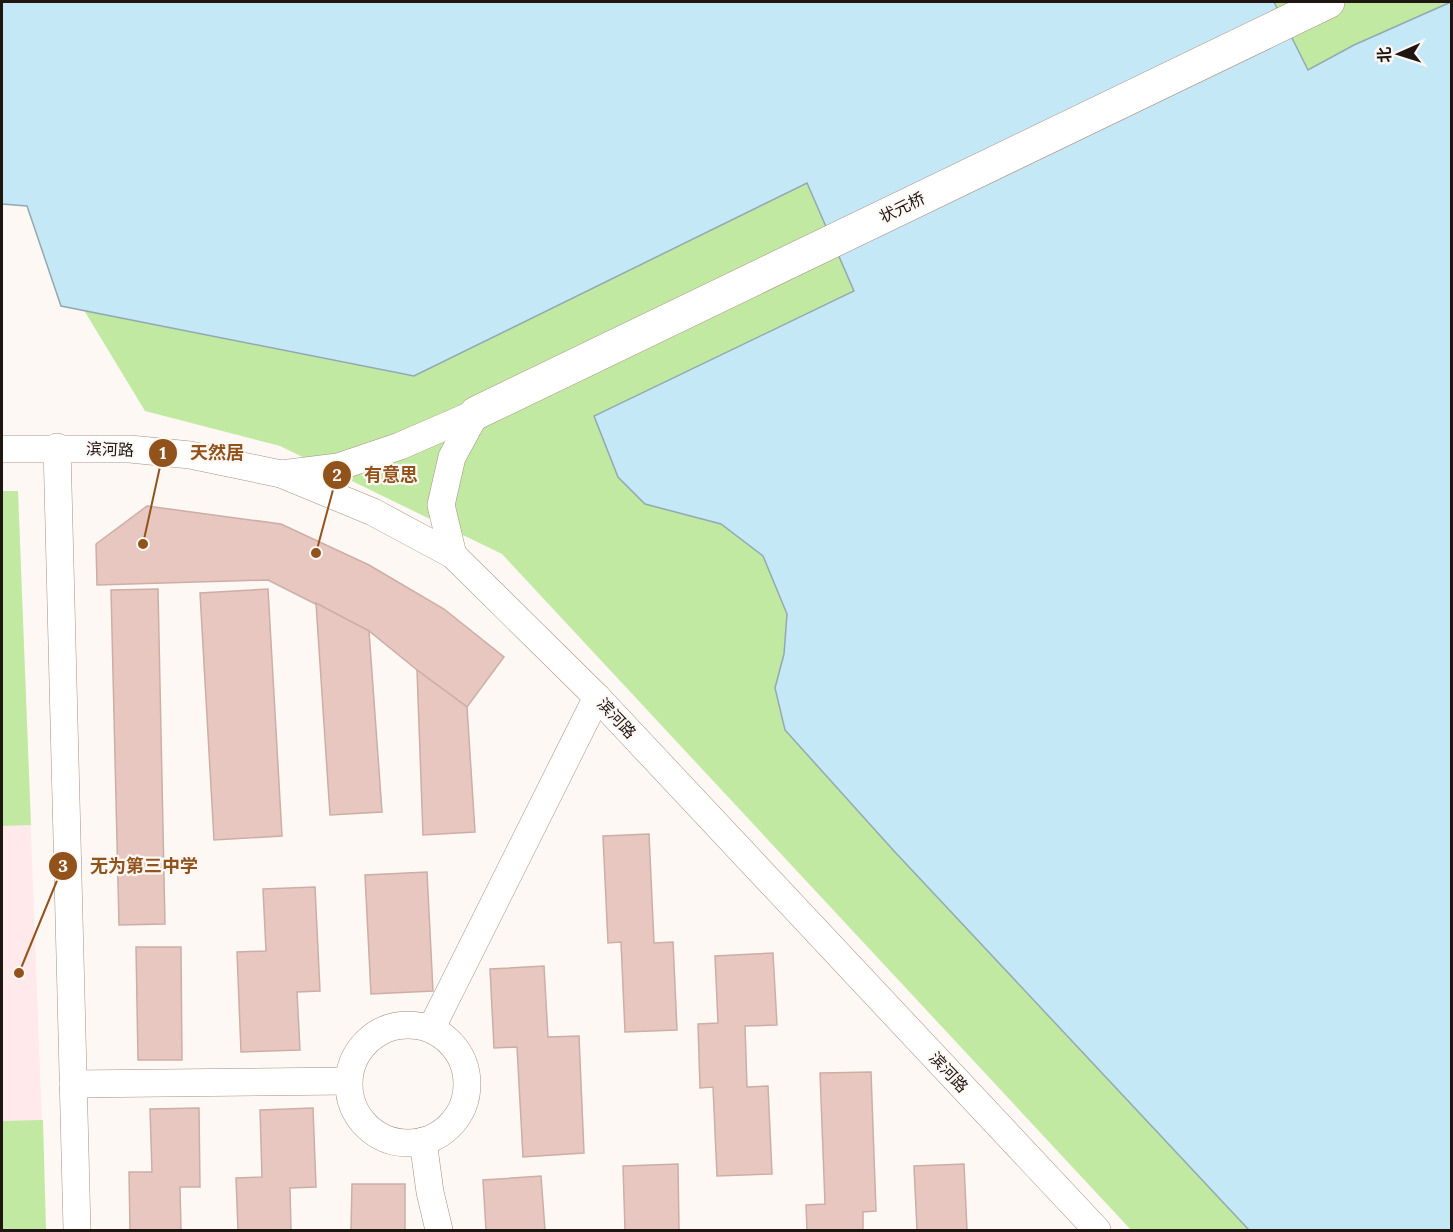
<svg xmlns="http://www.w3.org/2000/svg" width="1453" height="1232" viewBox="0 0 1453 1232" font-family="Lora,'Noto Sans SC',serif">
<style>
.education{fill:#ffe9ea}
.green{fill:#c1e9a2}
.water{fill:#c4e8f6;stroke:#93a9b1;stroke-width:1.5}
.building{fill:#e7c7bf;stroke:#cdaea5;stroke-width:1.5}
.lines{fill:none;stroke-linecap:round;stroke-linejoin:round}
.minor-casing{stroke:#aa8f81;stroke-width:28}
.major-casing{stroke:#aa8f81;stroke-width:34}
.minor{stroke:#fff;stroke-width:27}
.major{stroke:#fff;stroke-width:33}
.labels{text-anchor:middle;stroke-width:4.5;stroke-linejoin:round;paint-order:stroke}
.street-label{font-size:16px;fill:#201611;stroke:#fef8f5}
.leader{fill:none;stroke:#92521b;stroke-width:2}
.callout-dot{fill:#92521b;stroke:#fef8f5;stroke-width:2}
.mark-label{font-size:18px;text-anchor:middle;font-weight:bold;fill:#fff}
.callout-label{font-size:18px;text-anchor:middle;font-weight:bold;fill:#92521b;stroke:#fef8f5;stroke-width:4.5;stroke-linejoin:round;paint-order:stroke}
</style>
<rect width="100%" height="100%" fill="#fef8f5"/>
<polygon class="education" points="2,491 18,491 46,1230 2,1230"/>
<g class="green">
<polygon points="742,2 1451,2 1451,1230 1131,1230 502,554 280,446 145,411 76,297"/>
<polygon points="2,491 18,491 31,825 2,826"/>
<polygon points="43,1120 46,1230 2,1230 2,1121"/>
</g>
<polygon class="water" points="2,2 1274,2 1308,70 1354,45 1451,2 1451,1230 1249,1230 894,851 785,730 775,688 784,654 787,614 763,556 721,524 645,504 618,477 594,416 854,291 807,183 414,376 61,306 27,206 2,204"/>
<g class="building">
<polygon points="147,506 281,524 369,565 444,609 504,657 467,707 417,670 369,631 268,580 97,585 96,544"/>
<polygon points="158,589 165,924 119,925 111,590"/>
<polygon points="268,589 282,836 214,840 200,593"/>
<polygon points="316,603 369,631 382,812 330,815"/>
<polygon points="417,670 467,707 475,832 423,835"/>
<polygon points="649,834 654,943 673,942 677,1030 625,1032 621,942 608,943 603,836"/>
<polygon points="427,872 433,991 371,994 365,875"/>
<polygon points="315,887 320,991 297,992 300,1050 241,1052 237,952 266,951 263,889"/>
<polygon points="136,947 181,947 182,1060 138,1060"/>
<polygon points="773,953 777,1025 745,1026 747,1087 768,1086 772,1174 717,1176 713,1087 700,1088 698,1024 718,1023 715,956"/>
<polygon points="544,966 548,1037 579,1036 584,1153 523,1157 517,1047 494,1048 490,969"/>
<polygon points="871,1072 876,1211 863,1212 863,1230 807,1230 806,1205 825,1204 820,1073"/>
<polygon points="199,1108 200,1187 180,1187 181,1230 130,1230 129,1172 152,1172 150,1109"/>
<polygon points="313,1108 316,1187 290,1188 291,1230 238,1230 236,1178 262,1177 260,1110"/>
<polygon points="678,1164 679,1230 625,1230 623,1166"/>
<polygon points="964,1164 967,1230 917,1230 914,1166"/>
<polygon points="541,1176 545,1230 486,1230 483,1180"/>
<polygon points="352,1184 405,1184 405,1230 351,1230"/>
</g>
<g class="lines">
<g class="minor-casing">
<g id="minor">
<polyline points="57,447 77,1230"/>
<polyline points="2,449 130,449 190,455 281,474 373,512 453,555 597,697 1097,1230"/>
<polyline points="281,474 338,467 400,446 476,413 452,457 441,505 453,555"/>
<circle cx="408" cy="1084" r="59"/>
<polyline points="431,1029 597,697"/>
<polyline points="73,1084 348,1081"/>
<polyline points="423,1141 430,1192 439,1230"/>
</g>
</g>
<g class="major-casing">
<polyline id="major" points="476,413 1328,2"/>
</g>
<use href="#minor" class="minor"/>
<use href="#major" class="major"/>
</g>
<g class="labels">
<g class="street-label">
<text transform="translate(902 207) rotate(-26)" y="6">状元桥</text>
<text transform="translate(110 449) rotate(2)" y="6">滨河路</text>
<text transform="translate(617 718) rotate(47)" y="6">滨河路</text>
<text transform="translate(949 1072) rotate(47)" y="6">滨河路</text>
</g>
</g>
<path class="leader" d="M143 544L163 453M316 553L337 475M19 973L63 866"/>
<g class="callout-dot">
<circle cx="143" cy="544" r="6"/>
<circle cx="316" cy="553" r="6"/>
<circle cx="19" cy="973" r="6"/>
<circle cx="163" cy="453" r="15"/>
<circle cx="337" cy="475" r="15"/>
<circle cx="63" cy="866" r="15"/>
</g>
<g class="mark-label">
<text x="163" y="459">1</text>
<text x="337" y="481">2</text>
<text x="63" y="872">3</text>
</g>
<g class="callout-label">
<text x="217" y="459">天然居</text>
<text x="391" y="481">有意思</text>
<text x="144" y="872">无为第三中学</text>
</g>
<rect width="1453" height="1232" fill="none" stroke="#201611" stroke-width="6"/>
<g transform="translate(1399 54) rotate(267)" stroke="#fef8f5" stroke-width="4.5" paint-order="stroke">
<path d="M0-4.5L10 22L0 15L-10 22Z" fill="#201611"/>
<text y="-9" font-size="16" font-weight="bold" text-anchor="middle" fill="#201611">北</text>
</g>
</svg>
